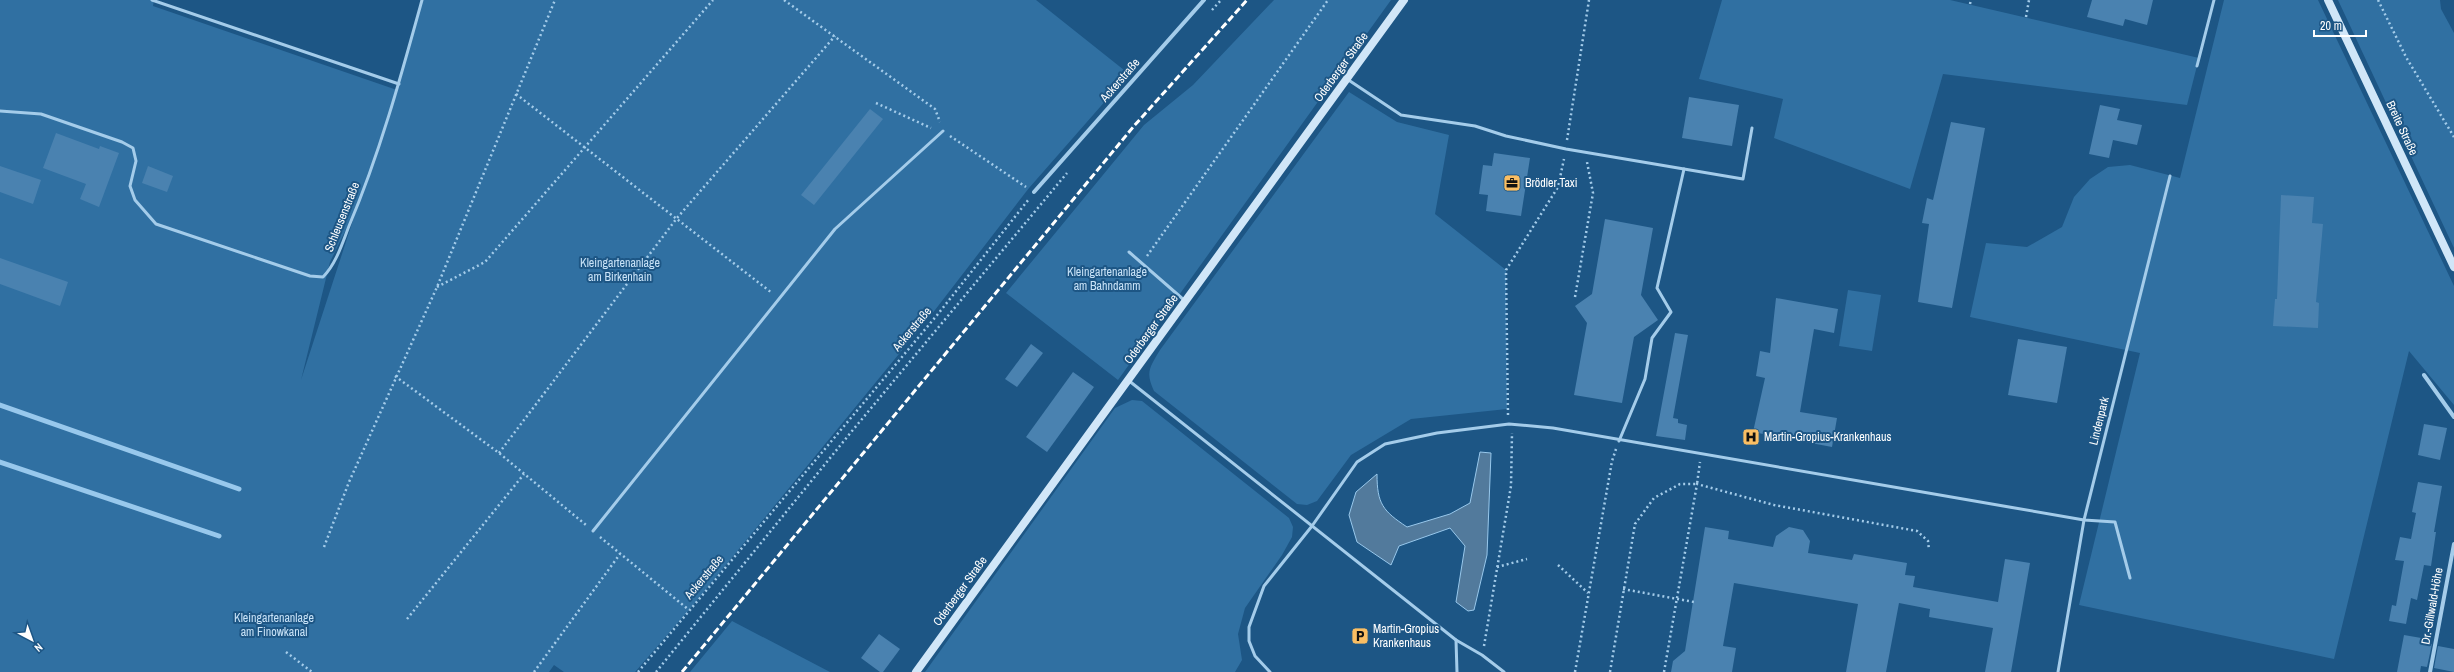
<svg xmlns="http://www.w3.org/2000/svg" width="2454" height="672" viewBox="0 0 2454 672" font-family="'Archivo Narrow',sans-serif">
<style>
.green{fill:#3070a2;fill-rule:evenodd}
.water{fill:#527a9c;stroke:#98c8ec}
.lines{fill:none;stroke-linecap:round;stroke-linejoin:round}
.stream{stroke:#98c8ec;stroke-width:5}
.building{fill:#4a82b0}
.path{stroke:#a4ccea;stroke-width:2.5;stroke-dasharray:2 3;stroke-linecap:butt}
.service{stroke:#a4ccea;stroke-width:3}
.minor{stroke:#a4ccea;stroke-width:4}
.secondary{stroke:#d0e6f8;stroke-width:8}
.rail{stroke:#fff;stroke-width:3;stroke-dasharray:7 3;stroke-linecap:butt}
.labels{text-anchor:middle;stroke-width:4;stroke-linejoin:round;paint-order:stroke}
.street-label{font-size:12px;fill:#fff;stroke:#1d5685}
.poi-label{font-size:12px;fill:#fff;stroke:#1d5685;text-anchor:start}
.park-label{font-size:12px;fill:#c9e3f8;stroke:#1d5685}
</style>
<rect width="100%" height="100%" fill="#1d5685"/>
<g class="green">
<path d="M 0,0 L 154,0 L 153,6 L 397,90 L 422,0 L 1036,0 L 1129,74 L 1029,188 L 935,310 L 689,610 L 635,672 L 564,672 L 554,665 L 549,672 L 0,672 ZM 355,211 L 356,211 L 301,380 L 330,262 Z"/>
<polygon points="1274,0 1391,0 1118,380 1006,293 1144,125 1193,85"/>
<polygon points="1722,0 1950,0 2199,58 2187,105 1943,74 1910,189 1774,138 1783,99 1699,79"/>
<polygon points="2224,0 2318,0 2454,286 2454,405 2409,351 2334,659 2079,605 2140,353 1970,317 1986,243 2027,247 2062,227 2074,197 2090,179 2108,167 2130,165 2180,178"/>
<polygon points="2338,0 2440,0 2441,9 2454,33 2454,248"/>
<path d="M 1349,92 L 1397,122 L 1449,135 L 1435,214 L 1506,270 L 1507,409 L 1411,419 L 1351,455 L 1317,501 L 1307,505 L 1297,504 L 1154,391 C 1145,372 1150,367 1160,350 Z"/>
<polygon points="1848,290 1881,295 1872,351 1839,346"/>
<polygon points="1132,400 1142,401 1289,518 1293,527 1292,537 1282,555 1245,608 1238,634 1242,660 1235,672 925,672 1115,408"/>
<polygon points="732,621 830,672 690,672"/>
</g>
<path class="water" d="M 1480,452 L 1491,453 L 1487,555 L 1474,610 L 1468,611 L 1456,602 L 1465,546 L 1450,528 L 1399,546 L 1391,565 L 1357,542 L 1349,515 L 1356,492 L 1377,474 C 1377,504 1383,511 1407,527 L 1450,514 L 1470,503 Z"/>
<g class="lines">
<g class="stream">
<polyline points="0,405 239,489"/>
<polyline points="0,462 219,536"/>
</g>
</g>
<g class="building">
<polygon points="2092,0 2153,0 2147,25 2125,19 2123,26 2087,17"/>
<polygon points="1689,97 1739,105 1732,146 1682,138"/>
<polygon points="2100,105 2120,109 2117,120 2142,125 2137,145 2113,140 2109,158 2089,154"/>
<polygon points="870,109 883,119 814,205 801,195"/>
<polygon points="1951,122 1985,128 1952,308 1918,302 1929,224 1922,223 1927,198 1933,200"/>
<polygon points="56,133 99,149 100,146 119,153 99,207 80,199 86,184 43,168"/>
<polygon points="1494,153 1530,158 1521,216 1486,211 1488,195 1479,194 1483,165 1492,166"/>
<polygon points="0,166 41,180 33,204 0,192"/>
<polygon points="148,166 173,176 167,192 142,183"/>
<polygon points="2281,195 2314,197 2312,223 2323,224 2316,302 2319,303 2318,328 2273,326 2275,299 2277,299"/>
<polygon points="1605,219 1653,228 1641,295 1658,320 1634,337 1622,403 1574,395 1587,323 1575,306 1592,294"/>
<polygon points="0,258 68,282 60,306 0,284"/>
<polygon points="1776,298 1838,309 1834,333 1814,329 1800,412 1837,418 1832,447 1753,432 1765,378 1756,376 1760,351 1770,353"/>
<polygon points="1675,333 1688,335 1673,418 1678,419 1678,423 1687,425 1685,440 1656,436"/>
<polygon points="2018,339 2067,347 2057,403 2008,395"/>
<polygon points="1031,344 1043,353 1017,387 1005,379"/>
<polygon points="1073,372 1094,387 1047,452 1026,437"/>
<polygon points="2424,424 2447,428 2440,460 2418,455"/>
<polygon points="2418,482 2442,486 2434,532 2436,532 2431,566 2424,565 2417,600 2411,598 2406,624 2389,621 2392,605 2396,606 2404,561 2395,560 2400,537 2411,539 2416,513 2412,512"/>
<polygon points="1705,527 1729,531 1728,539 1773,547 1776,536 1789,527 1803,530 1810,541 1808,553 1852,560 1854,554 1907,563 1905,575 1915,576 1913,587 1998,602 2005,559 2030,563 2011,672 1985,672 1993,628 1929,617 1930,609 1899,603 1886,672 1846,672 1858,604 1734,583 1723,646 1736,648 1732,672 1671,672 1673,661 1685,651"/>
<polygon points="879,634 900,649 883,672 880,672 861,658"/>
<polygon points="2404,635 2427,639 2426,643 2432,644 2427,667 2421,666 2420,672 2397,672"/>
<polygon points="2438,646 2454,649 2454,672 2434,668"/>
</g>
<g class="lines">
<g class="path">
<polyline points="784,0 935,109 940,122"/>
<polyline points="2378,0 2406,57 2454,137"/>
<polyline points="1970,4 1971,0"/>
<polyline points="1212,10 1221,0"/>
<polyline points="2026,17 2029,0"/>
<polyline points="516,94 772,293"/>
<polyline points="876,103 931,128"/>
<polyline points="950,136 1026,187"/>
<polyline points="1567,140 1589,0"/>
<polyline points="1147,256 1328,0"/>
<polyline points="437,287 485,262 713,0"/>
<polyline points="1575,297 1593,193 1587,162"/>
<polyline points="395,376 499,453 586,525"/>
<polyline points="1508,415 1506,270 1558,187 1564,159"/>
<polyline points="499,453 677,218 835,36"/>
<polyline points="600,537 689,610"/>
<polyline points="324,547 349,482 437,287 555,0"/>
<polyline points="1558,565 1588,593"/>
<polyline points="1497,567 1527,559"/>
<polyline points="1623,589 1694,602"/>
<polyline points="407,619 524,474"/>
<polyline points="1484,646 1511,486 1512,433"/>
<polyline points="286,652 312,672"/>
<polyline points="534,672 620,554"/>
<polyline points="638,672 938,314 1029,199"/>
<polyline points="656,672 852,431 1067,173"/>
<polyline points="1575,672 1612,461 1616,449"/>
<polyline points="1610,672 1635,524 1654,498 1680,484 1697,484 1700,462"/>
<polyline points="1664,672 1697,484 1774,505 1917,531 1928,541 1929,550"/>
</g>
<g class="service">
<polyline points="152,0 399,84"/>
<polyline points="2197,66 2214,0"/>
<polyline points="1347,79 1401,115 1475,126 1506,136 1566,149 1684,169"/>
<path d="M 0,111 L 41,114 L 122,142 L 133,148 L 136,161 L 130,186 L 135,200 L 156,224 L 310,276 L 323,277 C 336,264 342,244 349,226 C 380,153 401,76 422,0"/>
<polyline points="1129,252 1184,300"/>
<polyline points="1128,380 1456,640 1457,672"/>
<polyline points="1619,441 1645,379 1652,338 1671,312 1657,288 1684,169 1743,179 1752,128"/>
<polyline points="593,531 835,229 943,131"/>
<polyline points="1456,640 1482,655 1504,672"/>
<polyline points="1270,672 1255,656 1249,641 1249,627 1264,586 1312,526 1357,462 1385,444 1437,433 1509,424 1553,428 2084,520 2115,522 2130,578"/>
<polyline points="2058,672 2084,520 2170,176"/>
</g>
<g class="minor">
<polyline points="1034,192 1204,0"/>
<polyline points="2424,375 2454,417"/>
<polyline points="2430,672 2454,544"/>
</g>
<g class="secondary">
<polyline points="2328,0 2454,267"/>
<polyline points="916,672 1404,0"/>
</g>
<polyline class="rail" points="682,672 1134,126 1247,0"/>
</g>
<defs>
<g id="office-square" transform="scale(0.9)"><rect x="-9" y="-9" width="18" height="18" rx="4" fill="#fabe63" stroke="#1d5685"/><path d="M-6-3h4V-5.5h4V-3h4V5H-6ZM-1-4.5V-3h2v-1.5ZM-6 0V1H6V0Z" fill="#111"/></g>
<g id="hospital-square" transform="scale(0.9)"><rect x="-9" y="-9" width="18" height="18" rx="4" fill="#fabe63" stroke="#1d5685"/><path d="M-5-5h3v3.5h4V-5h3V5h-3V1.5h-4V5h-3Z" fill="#111"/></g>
<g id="parking-square" transform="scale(0.9)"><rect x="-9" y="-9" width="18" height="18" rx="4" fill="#fabe63" stroke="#1d5685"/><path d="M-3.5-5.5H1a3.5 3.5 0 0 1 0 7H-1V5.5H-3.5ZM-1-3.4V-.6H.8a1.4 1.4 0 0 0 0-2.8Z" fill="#111"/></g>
</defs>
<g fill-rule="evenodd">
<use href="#office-square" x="1512" y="183"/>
<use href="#hospital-square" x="1751" y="437"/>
<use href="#parking-square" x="1360" y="636"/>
</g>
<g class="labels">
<g class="street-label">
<text transform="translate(1341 67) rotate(-54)" y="4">Oderberger Straße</text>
<text transform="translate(1120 80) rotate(-49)" y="4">Ackerstraße</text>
<text transform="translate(2402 128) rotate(65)" y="4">Breite Straße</text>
<text transform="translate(342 217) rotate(-68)" y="4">Schleusenstraße</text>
<text transform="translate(912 329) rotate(-50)" y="4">Ackerstraße</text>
<text transform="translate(1151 329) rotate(-54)" y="4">Oderberger Straße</text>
<text transform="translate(2099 421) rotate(-76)" y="4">Lindenpark</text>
<text transform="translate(704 577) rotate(-50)" y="4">Ackerstraße</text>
<text transform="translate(960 591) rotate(-54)" y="4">Oderberger Straße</text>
<text transform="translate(2432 606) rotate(-80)" y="4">Dr.-Gillwald-Höhe</text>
</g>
<g class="poi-label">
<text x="1525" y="187">Brödler Taxi</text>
<text x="1764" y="441">Martin-Gropius-Krankenhaus</text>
<text x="1373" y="633">Martin-Gropius<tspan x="1373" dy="14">Krankenhaus</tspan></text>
</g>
<g class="park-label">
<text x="620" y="267">Kleingartenanlage<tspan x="620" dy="14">am Birkenhain</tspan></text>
<text x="1107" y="276">Kleingartenanlage<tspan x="1107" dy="14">am Bahndamm</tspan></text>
<text x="274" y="622">Kleingartenanlage<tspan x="274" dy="14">am Finowkanal</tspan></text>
</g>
</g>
<g transform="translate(32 640) rotate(139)" stroke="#1d5685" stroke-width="3" paint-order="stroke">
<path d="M0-3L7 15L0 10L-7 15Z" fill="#ffffff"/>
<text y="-6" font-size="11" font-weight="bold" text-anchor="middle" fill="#ffffff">N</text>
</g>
<path d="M2314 30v6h52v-6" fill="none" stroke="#ffffff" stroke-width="2"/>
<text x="2320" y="30" font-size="12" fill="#ffffff" stroke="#1d5685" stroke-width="3" paint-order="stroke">20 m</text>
</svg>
